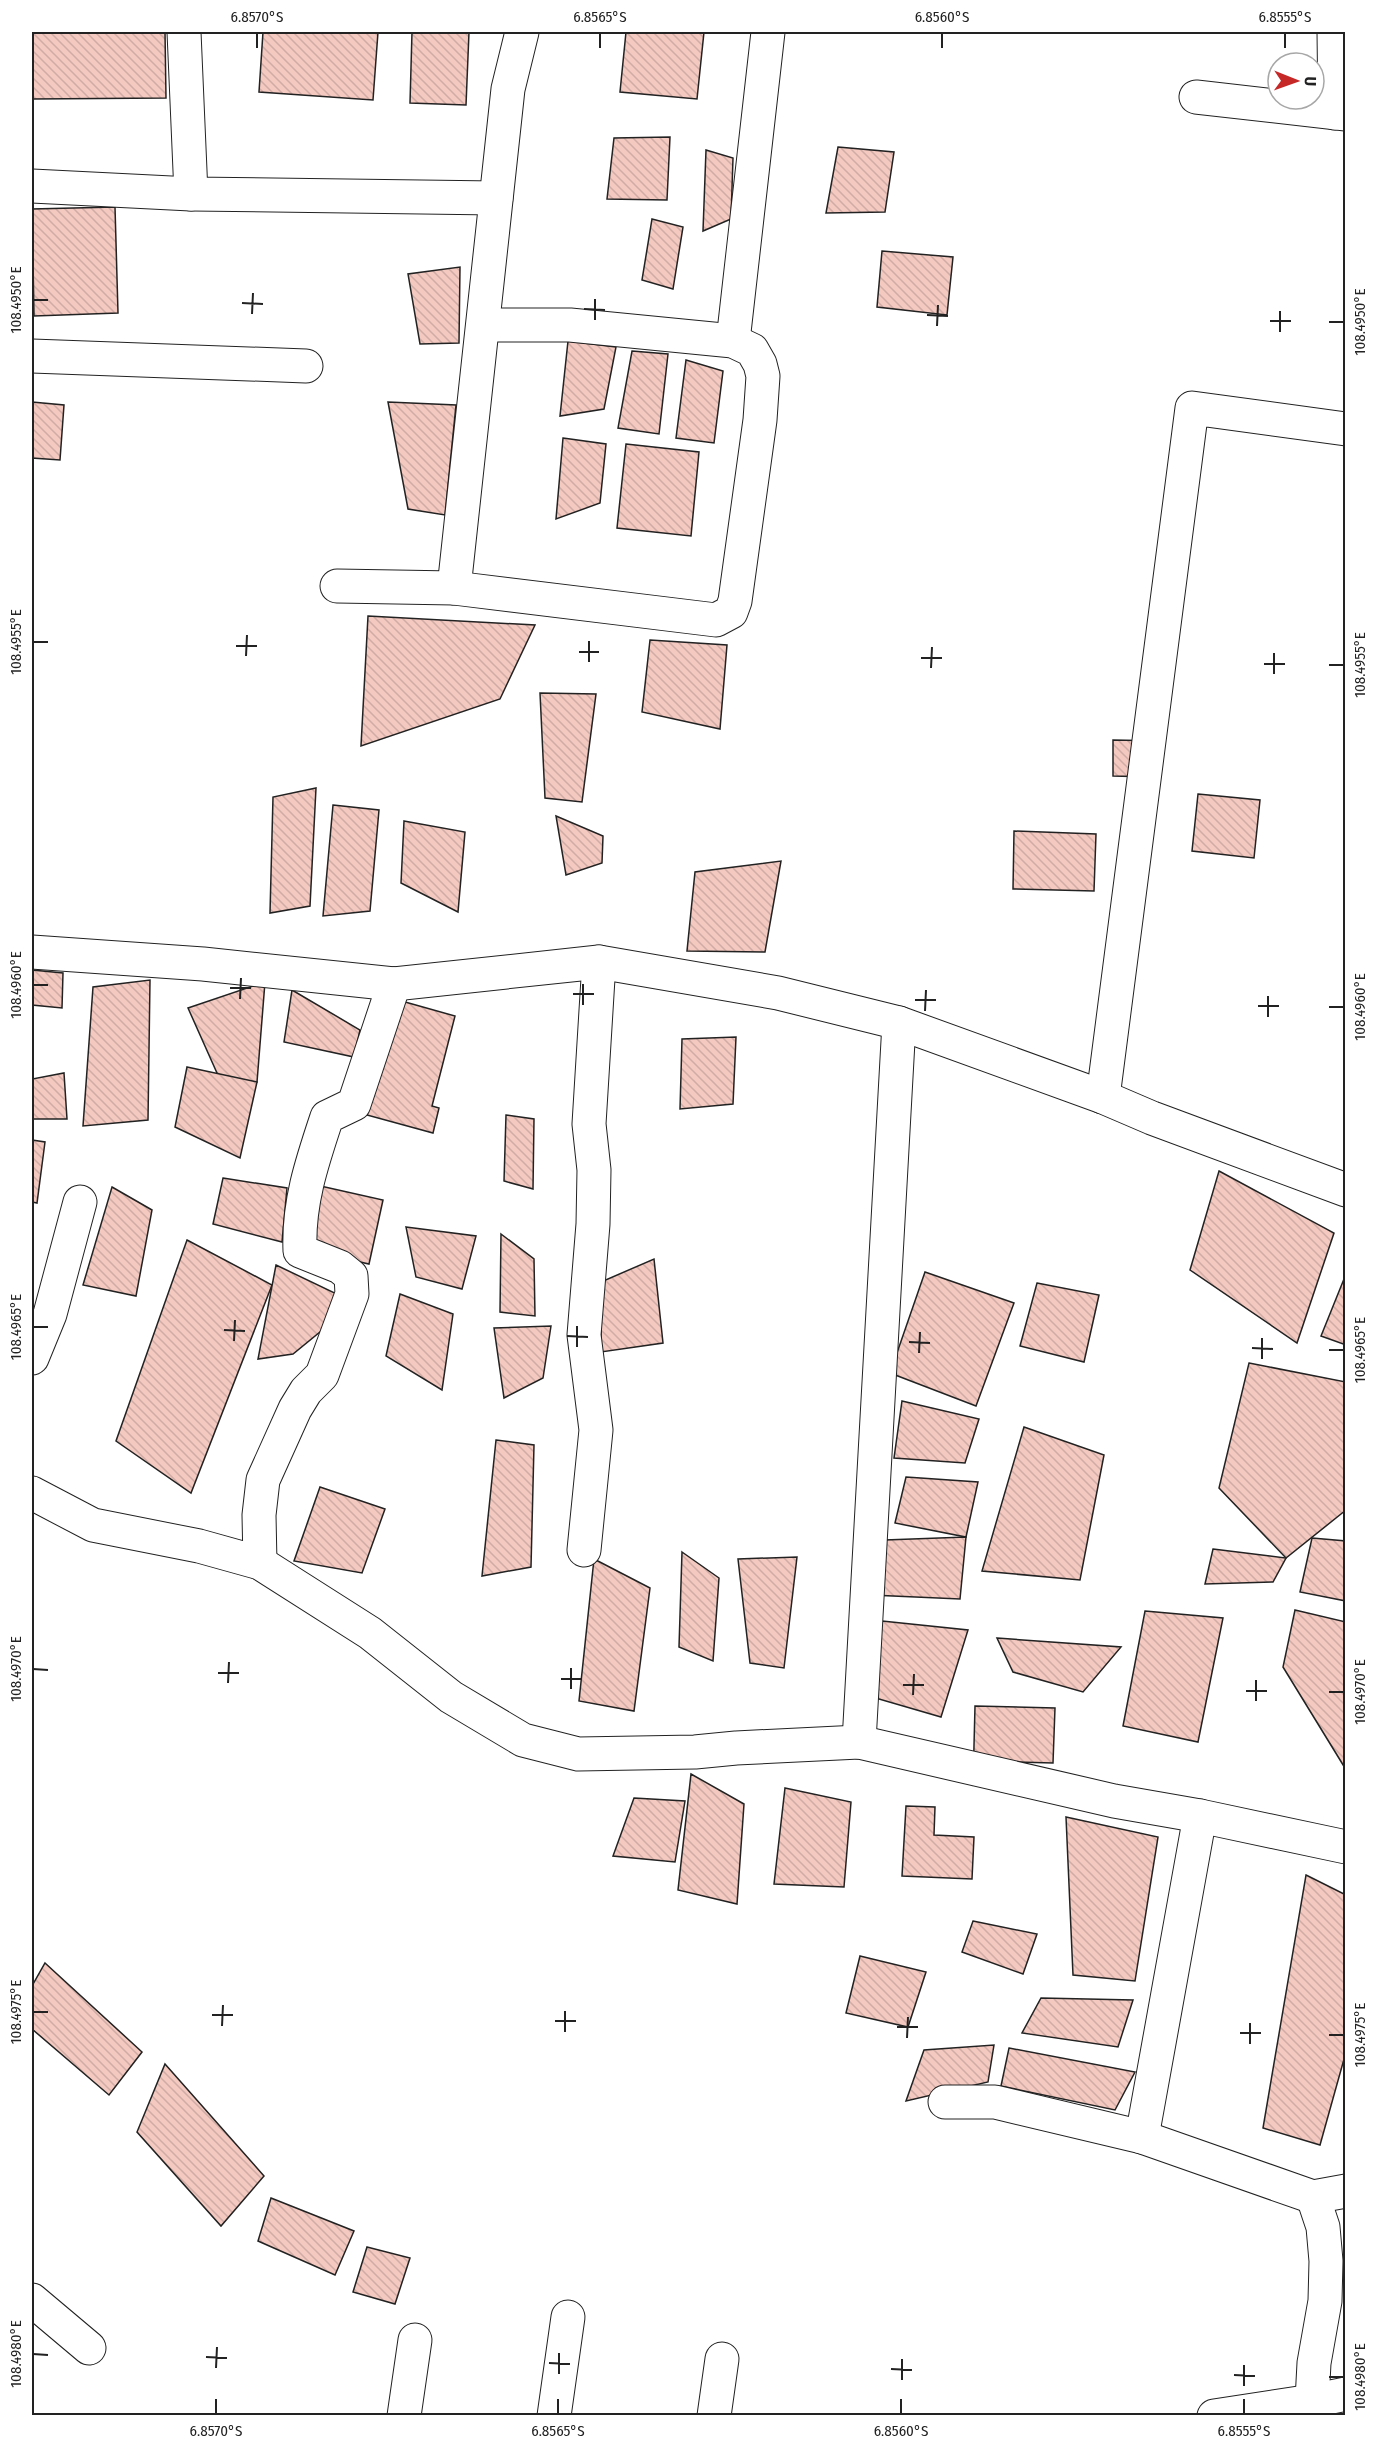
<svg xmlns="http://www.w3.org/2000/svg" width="1377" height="2447" viewBox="0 0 1377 2447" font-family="'Fira Sans Condensed',sans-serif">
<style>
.building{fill:url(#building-back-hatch);stroke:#222;stroke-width:1.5}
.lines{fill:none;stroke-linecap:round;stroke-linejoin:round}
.minor-casing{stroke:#222;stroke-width:35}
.minor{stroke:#fff;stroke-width:33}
.ticks{fill:none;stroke:#222;stroke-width:2}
.neatline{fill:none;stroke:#222;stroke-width:2}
.ticks-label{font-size:15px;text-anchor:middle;fill:#222}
</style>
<defs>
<pattern id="building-back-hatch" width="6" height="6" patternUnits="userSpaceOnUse" patternTransform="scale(1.5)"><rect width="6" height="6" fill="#f3c9c0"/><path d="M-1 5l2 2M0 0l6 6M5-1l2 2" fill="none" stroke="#d0aca5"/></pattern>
</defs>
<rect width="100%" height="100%" fill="#fff"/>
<g class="building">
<polygon points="32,32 165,32 166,98 32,99"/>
<polygon points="263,32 378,32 373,100 259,92"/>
<polygon points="412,32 469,32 466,105 410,103"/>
<polygon points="626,32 704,32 697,99 620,92"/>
<polygon points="670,137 667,200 607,199 614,138"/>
<polygon points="838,147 894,152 885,212 826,213"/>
<polygon points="706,150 733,158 731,219 703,231"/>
<polygon points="115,207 118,313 34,316 32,209"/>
<polygon points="652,219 683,227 673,289 642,280"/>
<polygon points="882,251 953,257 947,315 877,307"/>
<polygon points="460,267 459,343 420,344 408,274"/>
<polygon points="568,341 616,347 604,409 560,416"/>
<polygon points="632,351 668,354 659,434 618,428"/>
<polygon points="686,360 723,371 714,443 676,438"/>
<polygon points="32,402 64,405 60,460 32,458"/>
<polygon points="388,402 456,405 445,515 408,509"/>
<polygon points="563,438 606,444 600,503 556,519"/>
<polygon points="626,444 699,452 691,536 617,528"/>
<polygon points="368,616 535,625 500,699 361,746"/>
<polygon points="650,640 727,645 720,729 642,712"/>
<polygon points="540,693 596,694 582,802 545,798"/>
<polygon points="1113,740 1162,741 1152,777 1113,776"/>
<polygon points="316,788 310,906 270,913 273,797"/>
<polygon points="1198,794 1260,800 1254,858 1192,851"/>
<polygon points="333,805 379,810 370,911 323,916"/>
<polygon points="556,816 603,836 602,863 566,875"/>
<polygon points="404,821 465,832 458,912 401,883"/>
<polygon points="1014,831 1096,834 1094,891 1013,889"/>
<polygon points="781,861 765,952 687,951 695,872"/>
<polygon points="32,970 63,973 62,1008 32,1005"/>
<polygon points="150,980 148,1120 83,1126 93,987"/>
<polygon points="265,982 257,1082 221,1082 188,1008"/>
<polygon points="292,990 360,1030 354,1057 284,1042"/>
<polygon points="398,1000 455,1016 432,1106 439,1108 433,1133 367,1115"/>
<polygon points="736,1037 733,1104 680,1109 682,1039"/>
<polygon points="187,1067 257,1082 240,1158 175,1127"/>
<polygon points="64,1073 67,1119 32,1119 32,1079"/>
<polygon points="506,1115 534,1119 533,1189 504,1181"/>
<polygon points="32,1140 45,1142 37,1203 32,1202"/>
<polygon points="1219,1171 1334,1233 1297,1343 1190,1270"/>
<polygon points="223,1178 287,1188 282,1242 213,1224"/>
<polygon points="316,1185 383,1200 369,1264 302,1249"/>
<polygon points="112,1187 152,1210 136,1296 83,1285"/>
<polygon points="406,1227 476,1236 462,1289 416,1277"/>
<polygon points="501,1234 534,1259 535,1316 500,1312"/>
<polygon points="187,1240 272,1285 191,1493 116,1441"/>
<polygon points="654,1259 663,1343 601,1352 601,1282"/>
<polygon points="276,1265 341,1296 326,1327 293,1354 258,1359"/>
<polygon points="925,1272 1014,1303 976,1406 890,1373"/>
<polygon points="1346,1274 1346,1345 1321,1336"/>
<polygon points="1037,1283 1099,1295 1084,1362 1020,1346"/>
<polygon points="400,1294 453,1314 442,1390 386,1356"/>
<polygon points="551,1326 543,1378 504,1398 494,1328"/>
<polygon points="1249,1363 1346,1382 1346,1510 1286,1558 1219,1488"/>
<polygon points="902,1401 979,1419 965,1463 894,1458"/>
<polygon points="1024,1427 1104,1455 1080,1580 982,1571"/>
<polygon points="496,1440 534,1445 531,1567 482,1576"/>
<polygon points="906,1477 978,1482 966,1537 895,1523"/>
<polygon points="320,1487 385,1509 362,1573 294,1561"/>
<polygon points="966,1537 960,1599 871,1595 885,1540"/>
<polygon points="1312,1538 1346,1541 1346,1601 1300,1592"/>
<polygon points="1213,1549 1286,1558 1273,1582 1205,1584"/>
<polygon points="682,1552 719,1578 713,1661 679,1647"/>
<polygon points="797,1557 784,1668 750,1663 738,1559"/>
<polygon points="594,1559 650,1588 634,1711 579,1701"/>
<polygon points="1295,1610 1346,1622 1345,1768 1283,1667"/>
<polygon points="1145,1611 1223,1618 1198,1742 1123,1726"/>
<polygon points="882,1621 968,1630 941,1717 872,1697"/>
<polygon points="997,1638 1121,1647 1083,1692 1013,1672"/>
<polygon points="975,1706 1055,1708 1053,1763 1014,1762 973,1785"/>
<polygon points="691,1774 744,1804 737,1904 678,1890"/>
<polygon points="785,1788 851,1802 844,1887 774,1884"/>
<polygon points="634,1798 685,1801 675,1862 613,1856"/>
<polygon points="906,1806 935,1807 934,1835 974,1837 972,1879 902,1876"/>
<polygon points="1066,1817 1158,1837 1135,1981 1073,1975"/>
<polygon points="1306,1875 1346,1895 1346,2052 1320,2145 1263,2128"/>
<polygon points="973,1921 1037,1934 1023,1974 962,1952"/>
<polygon points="860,1956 926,1972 908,2027 846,2013"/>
<polygon points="45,1963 142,2052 109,2095 32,2029 32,1986"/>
<polygon points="1041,1998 1133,2000 1118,2047 1022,2033"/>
<polygon points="994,2045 988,2082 906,2101 924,2050"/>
<polygon points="1009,2048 1135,2072 1115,2110 1001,2086"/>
<polygon points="165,2064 264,2176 221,2226 137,2132"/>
<polygon points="271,2198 354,2231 335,2275 258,2241"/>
<polygon points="367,2247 410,2258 395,2304 353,2292"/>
</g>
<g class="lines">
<g class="minor-casing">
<g id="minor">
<polyline points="184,32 191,194"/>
<polyline points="1334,32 1335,113"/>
<polyline points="1196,97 1346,114"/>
<polyline points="32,186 191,194 496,198"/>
<polyline points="733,341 768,32"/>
<polyline points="32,356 306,366"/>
<polyline points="337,586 454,588 716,620 731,612 735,601 760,420 763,376 760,364 752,350 733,341 570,325 484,325"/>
<polyline points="454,588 508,89 522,32"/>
<polyline points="32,952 203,964 394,984 599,962 778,993 899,1023 1103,1097 1152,1118 1346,1190"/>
<polyline points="1103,1097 1192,408 1346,429"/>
<polyline points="32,1358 50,1314 80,1202"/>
<polyline points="32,1493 93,1525 199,1546 260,1563 370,1633 451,1697 523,1740 578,1754 695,1752 736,1748 859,1742 1114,1801 1200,1816 1346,1847"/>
<polyline points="584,1550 596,1430 584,1335 593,1224 594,1170 589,1124 599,962"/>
<path d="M 260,1563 L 259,1515 L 263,1480 L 295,1409 L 306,1391 L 322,1375 L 352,1294 L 351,1276 L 340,1267 L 300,1251 C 298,1203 312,1162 327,1117 L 354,1104 L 394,984"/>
<polyline points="859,1742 899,1023"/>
<polyline points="945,2102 995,2102 1142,2137 1313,2197 1346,2191"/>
<polyline points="1142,2137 1200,1816"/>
<polyline points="32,2300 89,2348"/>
<polyline points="1312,2401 1314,2363 1325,2301 1326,2261 1323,2227 1313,2197"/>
<polyline points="404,2416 415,2340"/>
<polyline points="554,2416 568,2317"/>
<polyline points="714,2416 722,2359"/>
<polyline points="1214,2416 1312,2401 1346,2394"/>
</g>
</g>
<use href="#minor" class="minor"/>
</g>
<path class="ticks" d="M 257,48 L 257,33M 600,48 L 600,33M 942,48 L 942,33M 1285,48 L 1285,33M 33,300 L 48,300M 242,303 L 263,304M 584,309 L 605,310M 252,314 L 253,293M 927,315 L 948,316M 595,320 L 595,299M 1270,321 L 1291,321M 1329,322 L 1344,322M 937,326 L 938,305M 1280,332 L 1280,311M 33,642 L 48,642M 236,646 L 257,646M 579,652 L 599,652M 246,656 L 247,635M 921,658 L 942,658M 589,662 L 589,641M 1264,664 L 1285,664M 1329,665 L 1344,665M 931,668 L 932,647M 1274,674 L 1274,653M 33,985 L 48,985M 230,988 L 251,988M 573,994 L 594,994M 240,999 L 241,978M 915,1000 L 936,1000M 583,1005 L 583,984M 1258,1006 L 1279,1006M 1329,1007 L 1344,1007M 925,1011 L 926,990M 1268,1017 L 1268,996M 33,1327 L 48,1327M 224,1330 L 245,1331M 567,1336 L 588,1337M 234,1341 L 235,1320M 909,1342 L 930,1343M 577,1347 L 577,1326M 1252,1348 L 1273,1349M 1329,1350 L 1344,1350M 919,1353 L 920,1332M 1262,1359 L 1262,1338M 33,1669 L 48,1670M 218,1673 L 239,1673M 561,1679 L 582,1679M 228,1683 L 229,1662M 903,1685 L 924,1685M 571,1689 L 571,1668M 1246,1691 L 1267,1691M 1329,1692 L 1344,1692M 913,1695 L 914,1674M 1256,1701 L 1256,1680M 33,2012 L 48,2012M 212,2015 L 233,2015M 555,2021 L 576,2021M 222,2026 L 223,2005M 897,2027 L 918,2027M 565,2032 L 565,2011M 1240,2033 L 1261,2033M 1329,2035 L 1344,2035M 907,2038 L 908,2017M 1250,2044 L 1250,2023M 33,2354 L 48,2355M 206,2357 L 227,2358M 549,2363 L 570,2364M 216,2368 L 217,2347M 891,2369 L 912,2370M 559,2374 L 559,2353M 1234,2375 L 1255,2376M 1329,2377 L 1344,2377M 902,2380 L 902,2359M 1244,2386 L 1244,2365M 216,2414 L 216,2399M 558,2414 L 558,2399M 901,2414 L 901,2399M 1244,2414 L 1244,2399"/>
<rect width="1377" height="2447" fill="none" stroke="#ffffff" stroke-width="66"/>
<g transform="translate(1296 81) rotate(91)"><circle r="28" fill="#ffffff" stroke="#a7a7a7" stroke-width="1.5"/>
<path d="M0-4.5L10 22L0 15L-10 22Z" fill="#c62828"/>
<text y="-9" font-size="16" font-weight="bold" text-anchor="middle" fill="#222222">U</text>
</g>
<rect x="33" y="33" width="1311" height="2381" class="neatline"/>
<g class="ticks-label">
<text x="257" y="22">6.8570°S</text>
<text x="600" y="22">6.8565°S</text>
<text x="942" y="22">6.8560°S</text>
<text x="1285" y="22">6.8555°S</text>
<text transform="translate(16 300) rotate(-90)" y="5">108.4950°E</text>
<text transform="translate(1360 322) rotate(-90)" y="5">108.4950°E</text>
<text transform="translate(16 642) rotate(-90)" y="5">108.4955°E</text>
<text transform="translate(1360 665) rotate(-90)" y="5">108.4955°E</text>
<text transform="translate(16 985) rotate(-90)" y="5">108.4960°E</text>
<text transform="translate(1360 1007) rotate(-90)" y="5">108.4960°E</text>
<text transform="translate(16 1327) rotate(-90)" y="5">108.4965°E</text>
<text transform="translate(1360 1350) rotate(-90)" y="5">108.4965°E</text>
<text transform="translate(16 1669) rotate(-90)" y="5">108.4970°E</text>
<text transform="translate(1360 1692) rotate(-90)" y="5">108.4970°E</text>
<text transform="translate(16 2012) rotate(-90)" y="5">108.4975°E</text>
<text transform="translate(1360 2035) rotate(-90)" y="5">108.4975°E</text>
<text transform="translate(16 2354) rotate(-90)" y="5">108.4980°E</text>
<text transform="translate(1360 2377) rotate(-90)" y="5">108.4980°E</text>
<text x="216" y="2436">6.8570°S</text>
<text x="558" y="2436">6.8565°S</text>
<text x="901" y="2436">6.8560°S</text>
<text x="1244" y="2436">6.8555°S</text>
</g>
</svg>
